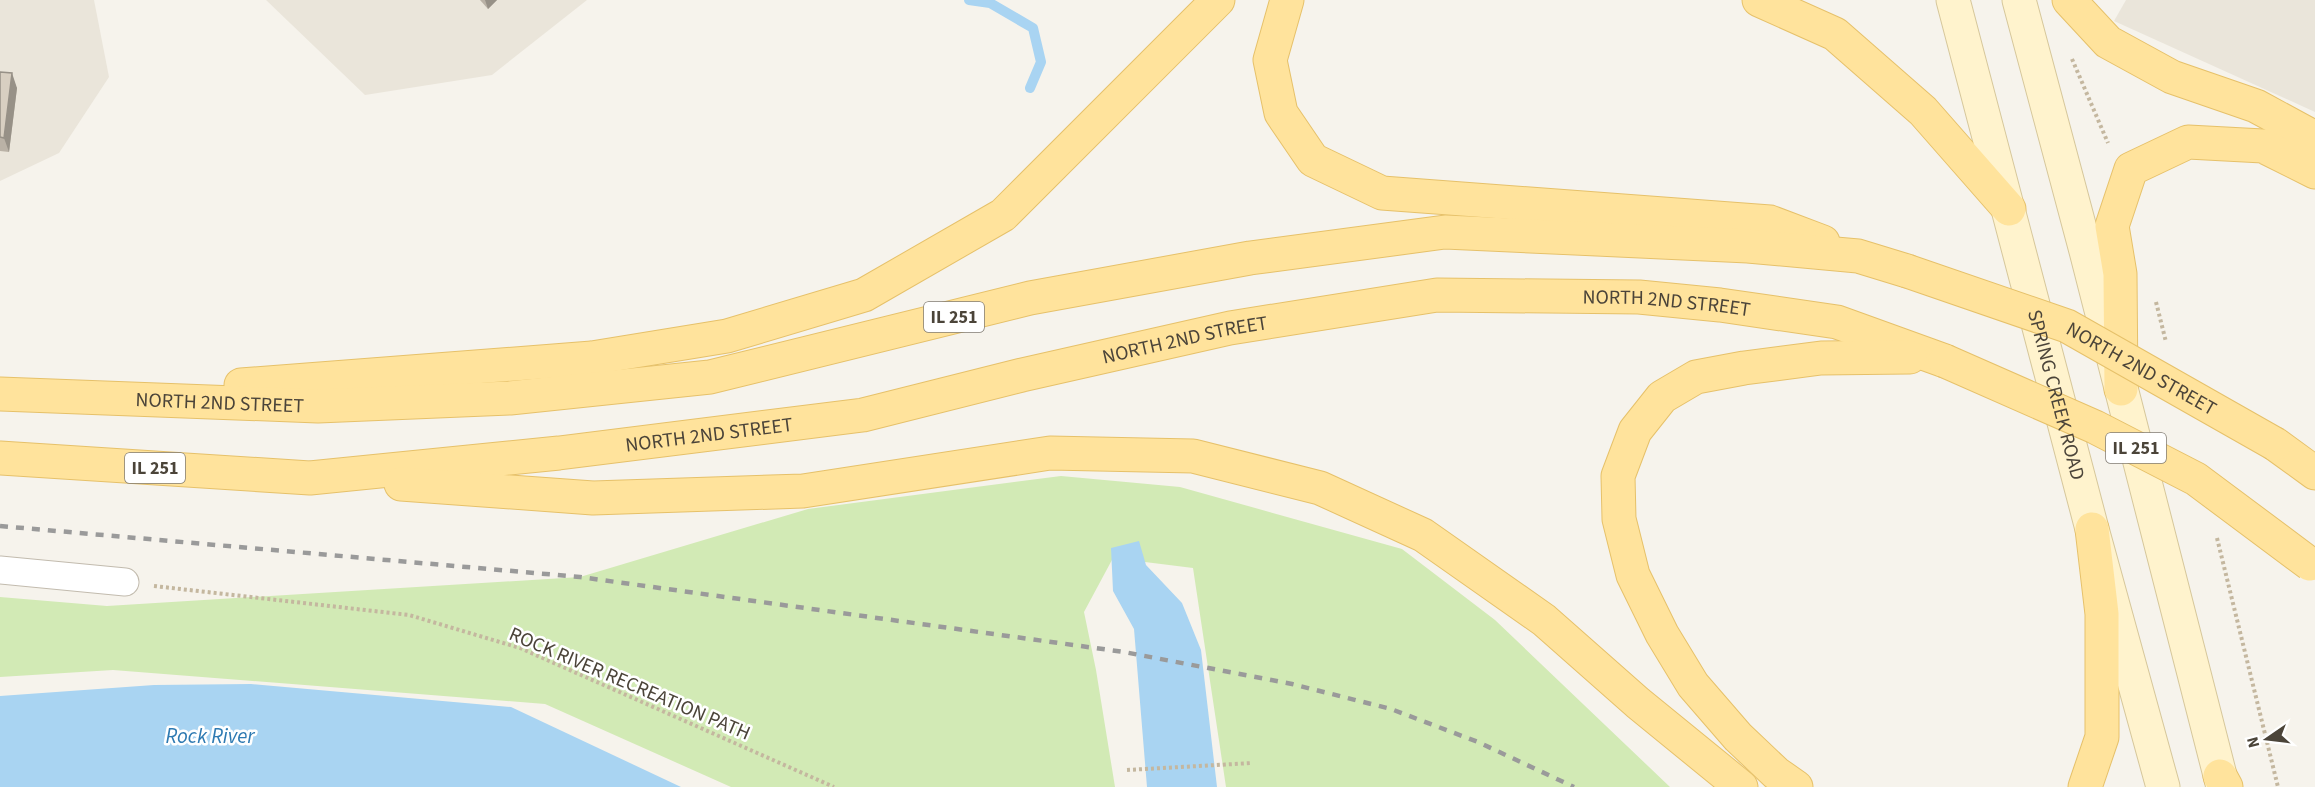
<svg xmlns="http://www.w3.org/2000/svg" width="2315" height="787" viewBox="0 0 2315 787" font-family="'Source Sans 3',sans-serif">
<style>
.residential{fill:#eae5da}
.green{fill:#d2eab5}
.water{fill:#a9d4f2}
.lines{fill:none;stroke-linecap:round;stroke-linejoin:round}
.stream{stroke:#a9d4f2;stroke-width:10}
.street-casing{stroke:#c2bbae;stroke-width:29}
.secondary-casing{stroke:#d6c79b;stroke-width:35}
.primary-casing{stroke:#e6c16a;stroke-width:35}
.path{stroke:#c4b79f;stroke-width:4;stroke-dasharray:3 3;stroke-linecap:butt}
.street{stroke:#fff;stroke-width:27}
.secondary{stroke:#fff3cd;stroke-width:33}
.primary{stroke:#ffe39c;stroke-width:33}
.rail{stroke:#9a9a9a;stroke-width:4.5;stroke-dasharray:8 8;stroke-linecap:butt}
.primary-bridge-casing{stroke:#e6c16a;stroke-width:35;stroke-linecap:butt}
.primary-bridge{stroke:#ffe39c;stroke-width:33}
.wall{fill:#bab2a6}
.shaded-wall{fill:#979187}
.building{fill:#d8cfc1;stroke:#979187;stroke-width:1.5}
.labels{text-anchor:middle;stroke-width:5;stroke-linejoin:round;paint-order:stroke}
.shield{fill:#fff;stroke:#817c74;stroke-width:1.5}
.shield-label{font-size:18px;font-weight:bold;fill:#4b4439}
.street-label{font-size:20px;fill:#4b4439;stroke:#fff}
.water-label{font-size:21px;font-style:italic;fill:#2e7ab2;stroke:#fff}
</style>
<rect width="100%" height="100%" fill="#f6f3ec"/>
<g class="residential">
<polygon points="0,0 94,0 109,77 59,153 0,181"/>
<polygon points="266,0 587,0 492,75 365,95"/>
<polygon points="2126,0 2315,0 2315,112 2114,21"/>
</g>
<polygon class="green" points="1061,476 1180,487 1402,549 1495,620 1670,787 1226,787 1193,568 1113,558 1084,612 1096,670 1115,787 731,787 545,704 113,670 0,677 0,597 107,606 580,577 808,509"/>
<g class="water">
<polygon points="1139,541 1146,565 1182,603 1201,650 1217,787 1147,787 1134,629 1113,591 1111,548"/>
<polygon points="251,684 511,707 681,787 0,787 0,696 154,685"/>
</g>
<g class="lines">
<polyline class="stream" points="969,0 990,3 1033,28 1041,62 1030,88"/>
<g class="street-casing">
<polyline id="street" points="0,570 125,582"/>
</g>
<g class="secondary-casing">
<g id="secondary">
<path id="s1" d="M 1953,0 L 2092,529 L 2163,787"/>
<polyline points="2019,0 2086,251 2223,787"/>
</g>
</g>
<g class="primary-casing">
<g id="primary">
<polyline points="1287,0 1270,60 1281,113 1313,160 1382,193 1770,222 1823,242"/>
<polyline points="1759,0 1835,34 1923,111 2009,209"/>
<polyline points="2069,0 2108,42 2172,77 2256,106 2315,138"/>
<polyline points="241,385 592,358 727,336 864,295 1003,215 1218,0"/>
<polyline points="2121,389 2120,274 2112,226 2131,169 2188,142 2263,146 2315,172"/>
<path id="s2" d="M 0,394 L 318,406 L 510,398 L 710,377 L 1030,298 L 1250,258 L 1445,232 L 1748,246 L 1858,256 L 1907,271"/>
<polyline points="2275,444 2315,473"/>
<path id="s3" d="M 0,458 L 310,478 L 559,453 L 863,415 L 1022,375 L 1230,328 L 1437,295 L 1639,297 L 1720,305 L 1837,322 L 1945,361"/>
<polyline points="401,484 593,498 803,491 1050,453 1193,456 1320,488 1423,535 1544,620 1638,703 1741,787"/>
<polyline points="2220,776 2226,787"/>
<polyline points="1796,787 1776,773 1738,737 1693,685 1662,634 1633,575 1619,519 1618,476 1635,431 1662,397 1696,377 1744,368 1821,358 1910,357"/>
<polyline points="2085,787 2102,737 2102,614 2092,529"/>
</g>
</g>
<g class="path">
<polyline points="2072,59 2108,143"/>
<polyline points="2156,302 2166,342"/>
<polyline points="2217,538 2278,787"/>
<polyline points="154,586 409,615 520,648 834,787"/>
<polyline points="1127,770 1252,763"/>
</g>
<use href="#street" class="street"/>
<use href="#secondary" class="secondary"/>
<use href="#primary" class="primary"/>
<polyline class="rail" points="0,526 580,577 1124,652 1292,684 1391,709 1478,742 1574,787"/>
<g class="primary-bridge-casing">
<g id="primary-bridge">
<path id="s4" d="M 1907,271 L 2067,326 L 2275,444"/>
<polyline points="1945,361 2095,427 2196,479 2310,564"/>
</g>
</g>
<use href="#primary-bridge" class="primary-bridge"/>
</g>
<g class="wall">
<polygon points="480,0 497,0 488,9"/>
<polygon points="0,72 17,88 9,152 0,151"/>
</g>
<g class="shaded-wall">
<polygon points="485,0 497,0 488,9"/>
<polygon points="12,73 17,88 9,152 4,138"/>
</g>
<polygon class="building" points="0,72 12,73 4,138 0,137"/>
<g class="labels">
<g class="shield">
<rect x="924" y="302" width="60" height="30" rx="4.5"/>
<rect x="2106" y="433" width="60" height="30" rx="4.5"/>
<rect x="125" y="453" width="60" height="30" rx="4.5"/>
</g>
<g class="shield-label">
<text x="954" y="323">IL 251</text>
<text x="2136" y="454">IL 251</text>
<text x="155" y="474">IL 251</text>
</g>
<g class="street-label">
<text dy="7" stroke="none"><textPath href="#s3" startOffset="1684">NORTH 2ND STREET</textPath></text>
<text dy="7" stroke="none"><textPath href="#s3" startOffset="1198">NORTH 2ND STREET</textPath></text>
<text dy="7" stroke="none"><textPath href="#s4" startOffset="255">NORTH 2ND STREET</textPath></text>
<text dy="7" stroke="none"><textPath href="#s1" startOffset="408">SPRING CREEK ROAD</textPath></text>
<text dy="7" stroke="none"><textPath href="#s2" startOffset="220">NORTH 2ND STREET</textPath></text>
<text dy="7" stroke="none"><textPath href="#s3" startOffset="712">NORTH 2ND STREET</textPath></text>
<text transform="translate(630 683) rotate(23)" y="7">ROCK RIVER RECREATION PATH</text>
</g>
<g class="water-label">
<text x="210" y="743">Rock River</text>
</g>
</g>
<g transform="translate(2267 739) rotate(256)" stroke="#ffffff" stroke-width="4.5" paint-order="stroke">
<path d="M0-4.5L10 22L0 15L-10 22Z" fill="#4b4439"/>
<text y="-9" font-size="16" font-weight="bold" text-anchor="middle" fill="#4b4439">N</text>
</g>
</svg>
